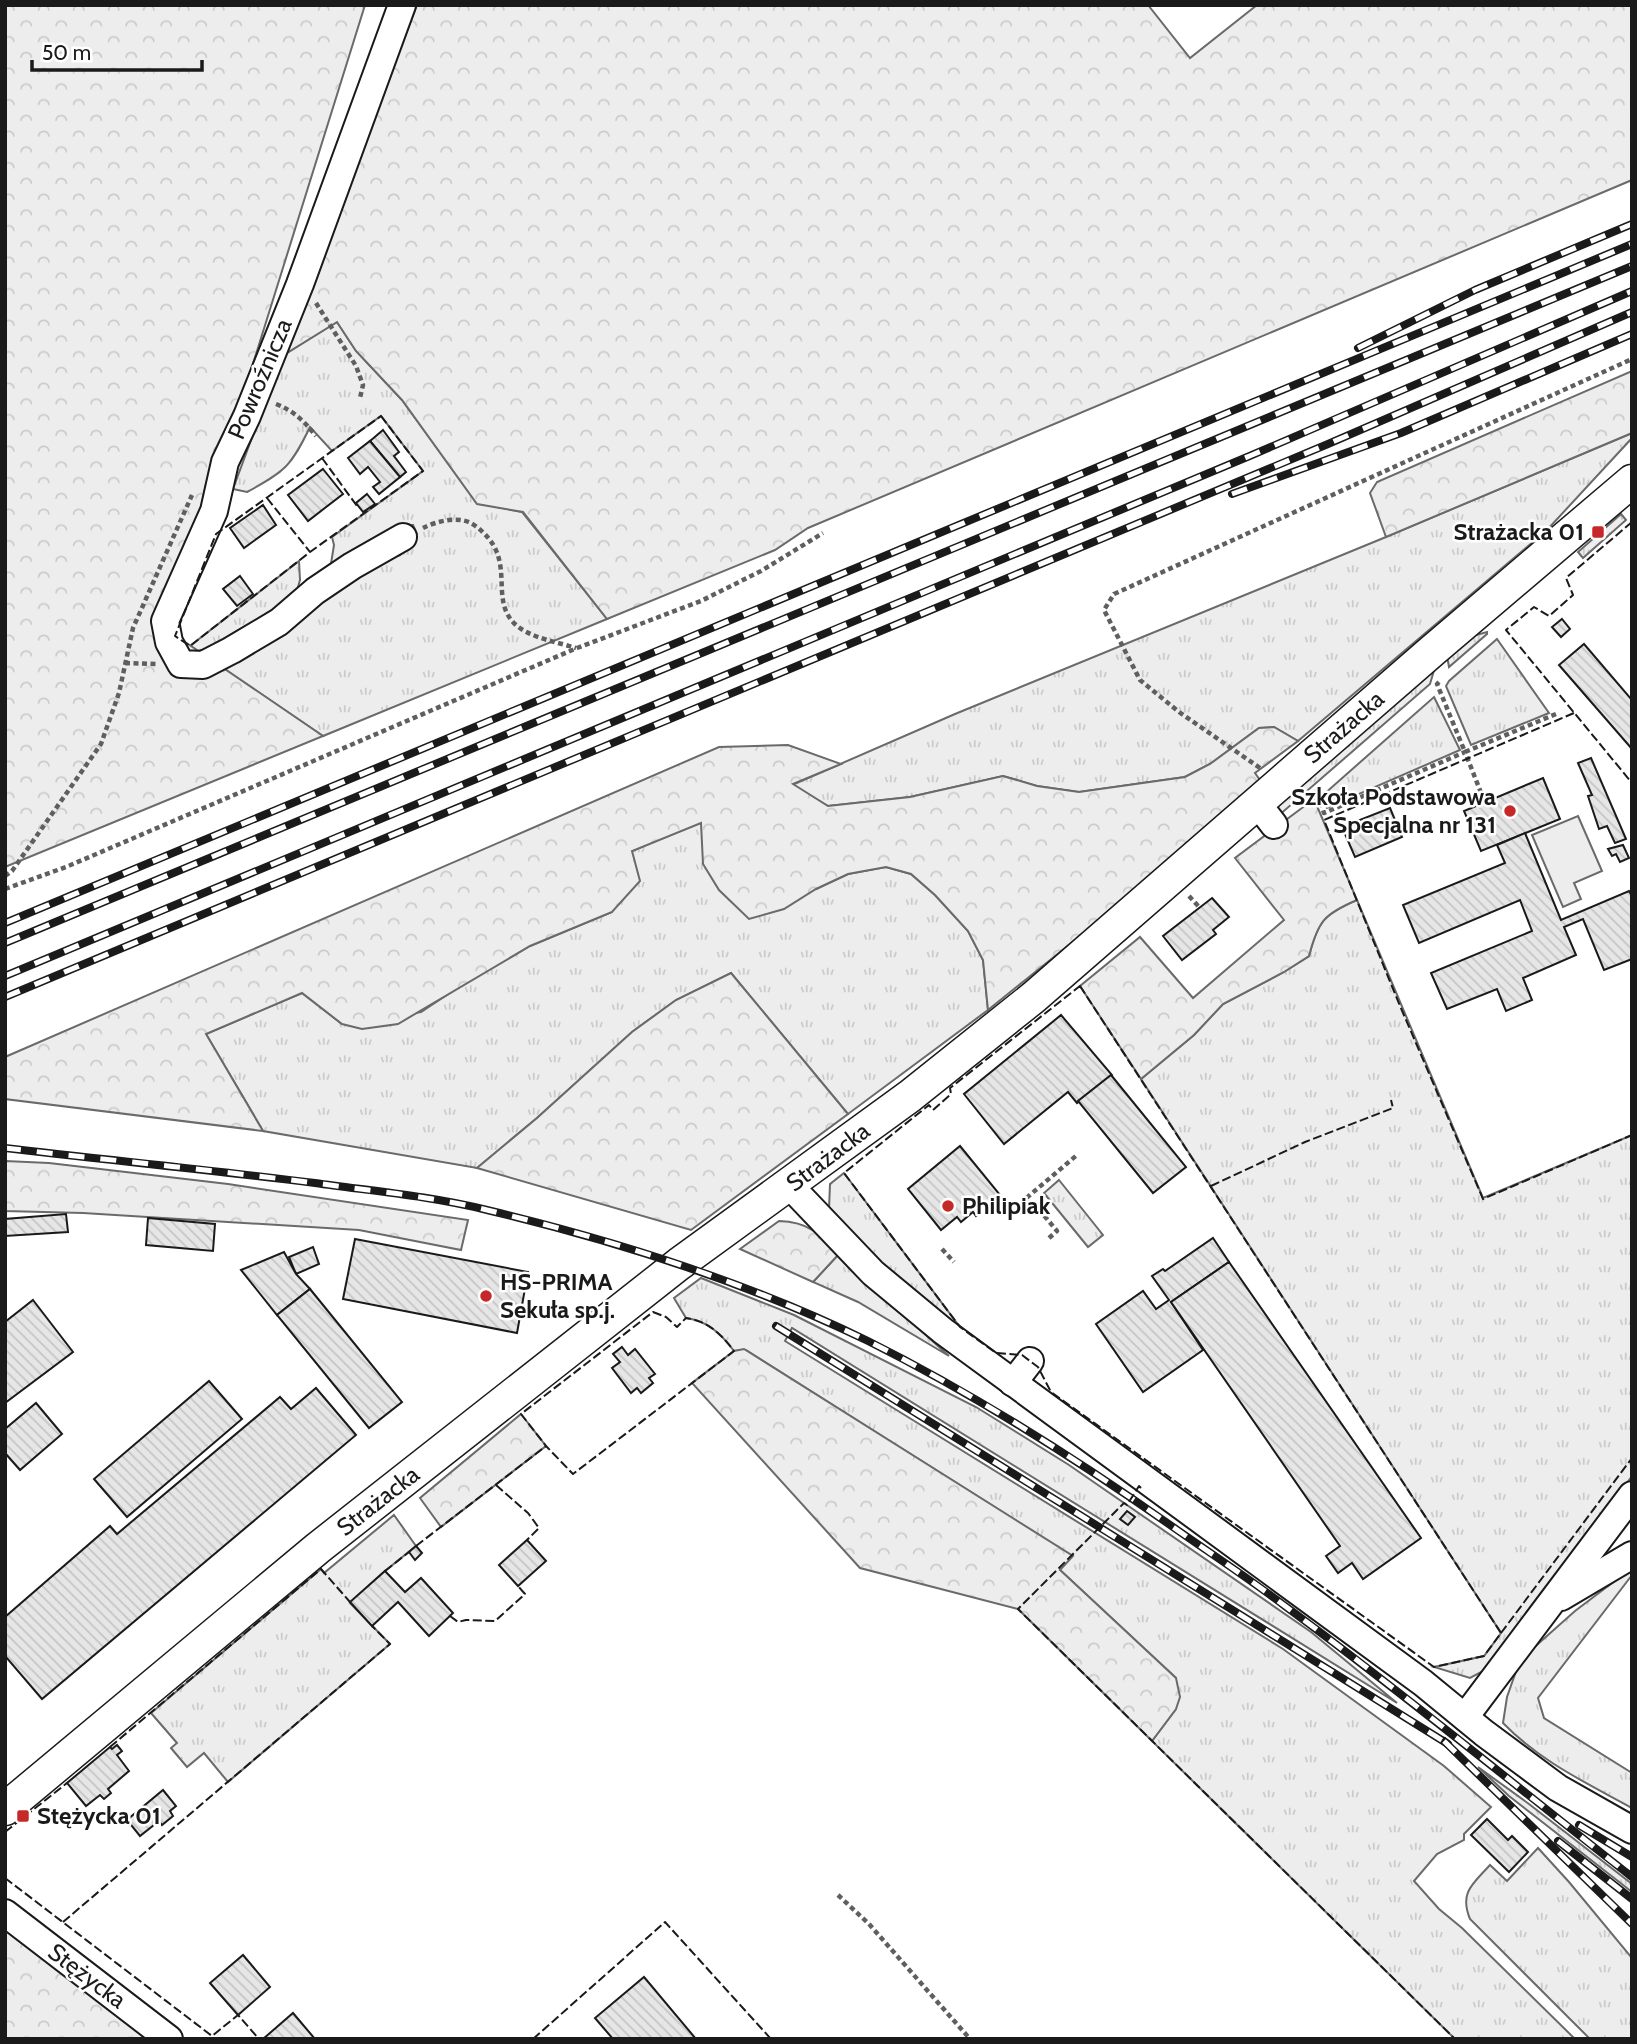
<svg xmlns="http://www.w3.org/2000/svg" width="1637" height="2044" viewBox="0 0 1637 2044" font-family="Cabin,sans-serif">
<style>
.grass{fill:url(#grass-tufts);stroke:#6a6a6a;stroke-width:2}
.forest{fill:url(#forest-crowns);stroke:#6a6a6a;stroke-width:2}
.built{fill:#ededed;stroke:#6a6a6a;stroke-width:2}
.building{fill:url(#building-back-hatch);stroke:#1a1a1a;stroke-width:2}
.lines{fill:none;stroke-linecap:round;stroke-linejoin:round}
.minor-casing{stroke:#1a1a1a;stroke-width:30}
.major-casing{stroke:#1a1a1a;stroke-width:35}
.path{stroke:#5f5f5f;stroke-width:4.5;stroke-dasharray:5 3.5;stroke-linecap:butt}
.minor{stroke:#fff;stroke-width:26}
.major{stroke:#fff;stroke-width:32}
.rail-casing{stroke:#1a1a1a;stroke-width:8}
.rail{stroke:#fff;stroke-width:5;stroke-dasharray:16;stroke-linecap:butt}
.fence{stroke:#1a1a1a;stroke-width:2;stroke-dasharray:9 3.5;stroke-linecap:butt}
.poi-dot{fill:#c62828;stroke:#fff;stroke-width:2.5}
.labels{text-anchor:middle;stroke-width:5;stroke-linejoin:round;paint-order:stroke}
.street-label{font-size:24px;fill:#1a1a1a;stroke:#fff}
.poi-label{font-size:24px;font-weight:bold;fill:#1a1a1a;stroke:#fff;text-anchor:start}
</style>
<defs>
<pattern id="grass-tufts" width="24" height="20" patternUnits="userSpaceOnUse" patternTransform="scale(1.75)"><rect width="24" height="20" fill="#ededed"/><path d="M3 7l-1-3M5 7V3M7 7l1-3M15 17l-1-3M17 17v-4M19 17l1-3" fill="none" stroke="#cbcbcb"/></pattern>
<pattern id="forest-crowns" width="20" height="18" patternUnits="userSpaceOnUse" patternTransform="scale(1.75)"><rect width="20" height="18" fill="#ededed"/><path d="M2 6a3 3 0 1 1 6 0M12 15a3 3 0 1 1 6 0" fill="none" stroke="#cbcbcb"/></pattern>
<pattern id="building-back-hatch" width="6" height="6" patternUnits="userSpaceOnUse" patternTransform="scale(1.75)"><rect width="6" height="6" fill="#e6e6e6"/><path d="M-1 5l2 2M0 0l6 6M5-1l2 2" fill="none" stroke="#c5c5c5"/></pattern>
</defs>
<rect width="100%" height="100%" fill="#fff"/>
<g class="grass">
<path d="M 337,322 L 356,351 L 402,400 L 477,503 L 522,512 L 607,619 L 323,736 L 221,667 L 382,560 L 400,555 L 417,534 L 413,525 L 404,527 L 330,570 L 334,545 L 332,537 L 423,471 L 381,416 L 332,451 L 310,427 C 291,466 286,471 247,492 L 233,489 L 282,356 Z"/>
<polygon points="1632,433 1632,438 1547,530 1298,741 1274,727 1259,728 1210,764 1185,777 1079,792 1037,786 1003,776 910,797 828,806 792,785 955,714 1386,537"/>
<polygon points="1621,514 1626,520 1583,558 1578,552"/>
<polygon points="299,561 300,580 296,594 220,647 197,651 190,646"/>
<polygon points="1487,632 1487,634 1449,667 1447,656 1469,637"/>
<polygon points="1497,639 1549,713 1471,745 1446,686 1449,681"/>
<polygon points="1435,667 1430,684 1277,817 1274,804"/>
<polygon points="1434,697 1460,750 1327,808 1323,795"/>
<polygon points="701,822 816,889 848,874 886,867 911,874 935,895 968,931 983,960 988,1010 848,1114 731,973 676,1000 632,1032 537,1118 477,1168 263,1131 206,1034 302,993 342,1024 421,1012 465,983 530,946 612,912 632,851"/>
<path d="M 1357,900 L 1483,1198 L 1632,1135 L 1632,1476 L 1491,1667 L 1470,1678 L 1434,1667 L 1484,1656 L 1501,1633 L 1141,1079 L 1194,1035 L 1223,1004 L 1284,972 L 1309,956 C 1318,921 1324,914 1357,900 Z"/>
<polygon points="844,1173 960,1327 906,1290 829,1209 830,1184"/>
<polygon points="1059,1180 1103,1235 1088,1247 1044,1193"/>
<polygon points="838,1255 949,1356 858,1302 813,1282"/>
<path d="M 701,1278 L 794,1315 L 976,1407 L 1069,1465 L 1311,1632 L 1397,1703 L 792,1328 L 785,1341 L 1283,1649 L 1444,1766 L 1491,1807 L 1464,1834 L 1464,1840 L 1437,1854 L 1414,1881 L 1439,1909 L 1462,1928 L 1575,2039 L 1455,2039 L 1152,1741 L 1176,1709 L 1176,1678 L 1059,1569 L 1072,1556 L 746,1350 L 734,1351 C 721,1334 708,1321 686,1318 L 674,1298 Z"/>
<polygon points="394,1515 416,1546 385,1571 350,1603 390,1644 228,1782 204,1753 187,1767 171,1748 177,1743 151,1713 321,1569 324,1573"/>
<path d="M 1632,1568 L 1632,1575 L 1538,1698 L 1544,1718 L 1632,1773 L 1632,1808 C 1585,1782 1541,1762 1503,1723 L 1507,1697 L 1520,1660 L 1575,1611 Z"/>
<polygon points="1478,1767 1529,1804 1632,1884 1632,1892 1509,1796"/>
<path d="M 1538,1848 L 1569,1882 L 1632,1958 L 1632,2039 L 1590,2039 L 1470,1919 C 1459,1892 1473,1884 1490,1865 L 1507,1881 Z"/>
</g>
<g class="forest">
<polygon points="5,5 365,5 247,383 206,484 175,635 323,736 5,867"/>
<polygon points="417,5 1148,5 1190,58 1257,5 1632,5 1632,180 808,528 775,550 607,619 523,512 477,504 402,400 356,351 337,322 282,356"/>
<polygon points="1632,371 1632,433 1386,537 1370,493 1377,482"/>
<polygon points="1274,727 1298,741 1255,773 1262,783 1240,807 988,1010 983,960 968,931 935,895 911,874 886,867 848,874 816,889 784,909 749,919 719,890 703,864 701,823 632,851 640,881 612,912 530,946 398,1024 362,1029 342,1024 302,993 206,1034 263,1131 5,1099 5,1057 719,747 788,745 841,764 793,784 828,806 910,797 1003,776 1037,786 1079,792 1185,777 1210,764 1259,728"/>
<path d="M 1314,799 L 1357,900 C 1324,914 1318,921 1309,956 L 1284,972 L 1223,1004 L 1194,1035 L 1141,1079 L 1080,986 L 1140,937 L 1193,998 L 1284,920 L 1235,858 Z"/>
<polygon points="731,973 848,1114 691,1230 477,1168 537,1118 632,1032 676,1000"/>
<polygon points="5,1161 49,1163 228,1184 468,1220 461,1250 359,1230 83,1213 5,1211"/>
<path d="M 779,1221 C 809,1222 819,1233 838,1255 L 813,1282 L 740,1249 Z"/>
<polygon points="744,1349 1073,1556 1060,1570 1176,1678 1180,1697 1176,1709 1152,1741 1018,1609 860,1568 692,1383 734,1351"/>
<polygon points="521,1414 546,1446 441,1527 420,1498"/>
<polygon points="5,1928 147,2039 5,2039"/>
</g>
<polygon class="built" points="1578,816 1602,871 1574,883 1581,899 1563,907 1532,835"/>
<g class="building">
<polygon points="383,430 399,452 394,456 406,472 400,477 370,441"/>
<polygon points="370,441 400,477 379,494 373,487 380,482 368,467 360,474 348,458"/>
<polygon points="323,469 343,494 308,521 288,495"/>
<polygon points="367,494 375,504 363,512 356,503"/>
<polygon points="263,505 276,525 244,548 230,528"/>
<polygon points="240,576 253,594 237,606 223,589"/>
<polygon points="1562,619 1570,629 1561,637 1552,627"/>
<polygon points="1584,644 1632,700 1632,749 1559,665"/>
<polygon points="1591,758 1626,839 1615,843 1607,826 1599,829 1588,796 1592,795 1578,763"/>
<polygon points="1543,778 1560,819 1481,851 1464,811"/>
<polygon points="1390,808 1402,837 1355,857 1342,827"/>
<polygon points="1525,833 1561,920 1629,891 1632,896 1632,959 1604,970 1583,919 1564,927 1576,955 1523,978 1532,1000 1506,1011 1497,989 1447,1009 1431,973 1532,931 1520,900 1419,943 1403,905 1505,863 1497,845"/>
<polygon points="1623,845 1629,858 1620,862 1616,854 1612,856 1608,849"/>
<polygon points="1212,898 1229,917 1213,930 1216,934 1182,960 1163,936"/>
<polygon points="1061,1015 1112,1075 1077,1103 1068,1092 1004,1144 964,1094"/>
<polygon points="1111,1075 1186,1167 1153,1193 1078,1101"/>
<polygon points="960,1146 1005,1201 993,1211 989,1206 976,1216 973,1212 961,1222 957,1217 941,1230 908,1189"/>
<polygon points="66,1214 68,1232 5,1236 5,1219"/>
<polygon points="148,1218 215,1224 213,1251 146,1245"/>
<polygon points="1213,1238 1229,1262 1171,1302 1203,1350 1143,1392 1096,1324 1143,1291 1156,1309 1169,1300 1152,1276 1163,1269 1165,1271"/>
<polygon points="355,1239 528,1272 517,1333 343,1299"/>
<polygon points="313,1247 319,1264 296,1274 289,1257"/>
<polygon points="284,1252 296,1274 310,1289 277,1315 241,1270"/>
<polygon points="1229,1262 1421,1538 1363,1579 1352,1563 1338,1573 1326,1556 1340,1546 1171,1302"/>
<polygon points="310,1289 402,1402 369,1428 277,1315"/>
<polygon points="33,1300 73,1352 5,1403 5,1322"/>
<polygon points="622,1347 628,1355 635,1349 655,1374 649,1378 653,1383 641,1393 637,1388 631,1393 612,1368 620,1362 613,1354"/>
<polygon points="209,1381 242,1419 127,1517 94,1479"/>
<polygon points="316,1388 356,1435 42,1699 5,1656 5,1617 110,1526 117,1534 280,1397 291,1409"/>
<polygon points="36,1403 62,1434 20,1470 5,1453 5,1429"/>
<polygon points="1127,1511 1135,1517 1128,1525 1120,1519"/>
<polygon points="527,1540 546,1561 518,1586 499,1565"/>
<polygon points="416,1546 422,1553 415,1560 409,1552"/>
<polygon points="385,1571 405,1592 421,1578 453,1613 429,1636 398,1602 372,1626 350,1602"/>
<polygon points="117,1745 122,1751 117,1755 129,1771 108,1789 111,1793 104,1799 100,1795 86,1806 67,1783 110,1747 112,1749"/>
<polygon points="163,1790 176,1806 170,1811 173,1816 162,1825 159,1821 140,1836 127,1820"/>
<polygon points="1487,1819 1508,1840 1512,1836 1528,1852 1509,1872 1471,1835"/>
<polygon points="243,1955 270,1987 238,2015 210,1983"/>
<polygon points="644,1977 696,2039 613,2039 595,2018"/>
<polygon points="293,2013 315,2039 263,2039"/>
</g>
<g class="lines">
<g class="minor-casing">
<g id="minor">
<polyline points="402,5 300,284 247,416 225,462 214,511 165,621 169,642 181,664 203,665 232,650 279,622 315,591 352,566 403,537"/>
<polyline points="1257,803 1274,825"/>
<polyline points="790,1186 873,1273 943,1331 1423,1683 1484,1733 1558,1788 1632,1830"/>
<polyline points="1013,1383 1030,1361"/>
<polyline points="1561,1597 1632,1555"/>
<polyline points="1465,1717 1632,1495"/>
<polyline points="5,1913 169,2039"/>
</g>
</g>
<g class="major-casing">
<polyline id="major" points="5,1809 318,1548 679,1264 910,1096 1034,997 1432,651 1632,481"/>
</g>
<g class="path">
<polyline points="316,303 356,366 363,385 360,398"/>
<path d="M 276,404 C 294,411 304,421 316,436"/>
<path d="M 423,528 C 437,521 460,515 474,525 C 521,558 486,598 516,625 C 531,638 557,642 576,648"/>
<polyline points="125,663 156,664"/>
<polyline points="1439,682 1437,684 1465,752 1556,714"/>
<polyline points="1260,768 1179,712 1140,680 1104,610 1114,594 1632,359"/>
<polyline points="1320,787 1317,790 1324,813 1465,752 1485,803"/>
<polyline points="5,876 12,871 101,744 119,693 133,628 192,495"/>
<polyline points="5,889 66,867 577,648 701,601 761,571 823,533"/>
<polyline points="1189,896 1200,908"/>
<polyline points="1049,1238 1057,1231 1042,1213 1024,1200 1077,1155"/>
<polyline points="942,1249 954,1262"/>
<polyline points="838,1895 869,1924 970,2039"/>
</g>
<use href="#minor" class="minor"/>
<use href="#major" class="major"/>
<g class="rail-casing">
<g id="rail">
<polyline points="1358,348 1475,290 1632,224"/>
<polyline points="1232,494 1401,433 1632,334"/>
<polyline points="5,923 1632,244"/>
<polyline points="5,943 1632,266"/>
<polyline points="5,976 1252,455 1632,291"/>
<polyline points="5,997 1328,444 1632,312"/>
<path d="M 5,1148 C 108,1160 212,1170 315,1183 C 372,1191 431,1196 487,1210 C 617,1241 747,1282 868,1341 C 974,1394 1075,1458 1173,1527 C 1210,1553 1248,1578 1285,1606 C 1403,1693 1516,1786 1632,1877"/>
<polyline points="776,1326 1448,1744"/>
<polyline points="1444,1741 1632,1924"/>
<polyline points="1579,1825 1632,1857"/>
<polyline points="1558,1841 1632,1899"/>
</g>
</g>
<use href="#rail" class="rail"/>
<g class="fence">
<polygon points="381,416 423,471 310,552 190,646 175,636 216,534"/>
<polyline points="322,458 357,506"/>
<polyline points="267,498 310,552"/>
<polyline points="1632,522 1566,578 1573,595 1549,616 1534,607 1506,630 1632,783"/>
<polyline points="1574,713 1324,820 1400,1006 1483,1199 1632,1135"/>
<polygon points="1080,986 1501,1633 1484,1656 1434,1667 1051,1392 1038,1367 1022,1355 996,1353 960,1327 844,1173 929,1105 933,1110 951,1094 950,1088"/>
<polyline points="1211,1186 1305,1142 1393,1108 1391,1100"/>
<path d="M 653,1312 L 666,1317 L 677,1327 L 686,1318 C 708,1321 721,1334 734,1351 L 573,1474 L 546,1446 L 521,1414 Z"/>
<polyline points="496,1485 528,1513 539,1528 527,1540"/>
<polyline points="1141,1488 1139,1486 1127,1505 1124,1503 1018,1609 1455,2039"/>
<polyline points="416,1546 546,1446"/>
<polyline points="385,1571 409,1552"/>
<polyline points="450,1616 458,1622 466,1620 495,1621 525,1594 518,1586"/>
<polyline points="1501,1633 1632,1458"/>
<polyline points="110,1747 321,1569 350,1602"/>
<polyline points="5,1832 67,1783"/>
<polyline points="5,1878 212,2036 238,2015 259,2039"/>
<polyline points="63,1922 390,1644 372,1626"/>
<polyline points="533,2039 665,1922 771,2039"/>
</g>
</g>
<g class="poi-dot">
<rect x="1591" y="525" width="14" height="14" rx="3.5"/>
<circle cx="1510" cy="811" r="7"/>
<circle cx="948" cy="1206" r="7"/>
<circle cx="486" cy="1296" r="7"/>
<rect x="16" y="1809" width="14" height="14" rx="3.5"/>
</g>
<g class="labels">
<g class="street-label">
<text transform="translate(260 379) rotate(-67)" y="8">Powroźnicza</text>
<text transform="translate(1344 727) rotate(-41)" y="8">Strażacka</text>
<text transform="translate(828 1157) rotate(-37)" y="8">Strażacka</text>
<text transform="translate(378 1501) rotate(-38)" y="8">Strażacka</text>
<text transform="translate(87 1976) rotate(37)" y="8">Stężycka</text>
</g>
<g class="poi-label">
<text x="1584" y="540" text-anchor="end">Strażacka 01</text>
<text x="1496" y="805" text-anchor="end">Szkoła Podstawowa<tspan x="1496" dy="28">Specjalna nr 131</tspan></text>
<text x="962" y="1214">Philipiak</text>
<text x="500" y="1290">HS-PRIMA<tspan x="500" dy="28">Sekuła sp.j.</tspan></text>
<text x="37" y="1824">Stężycka 01</text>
</g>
</g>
<rect width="1637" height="2044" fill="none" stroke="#1a1a1a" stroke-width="14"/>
<path d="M32 60v10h170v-10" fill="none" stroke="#1a1a1a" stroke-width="3.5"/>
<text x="42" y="60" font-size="21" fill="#1a1a1a" stroke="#ffffff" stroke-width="5" paint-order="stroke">50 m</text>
</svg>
